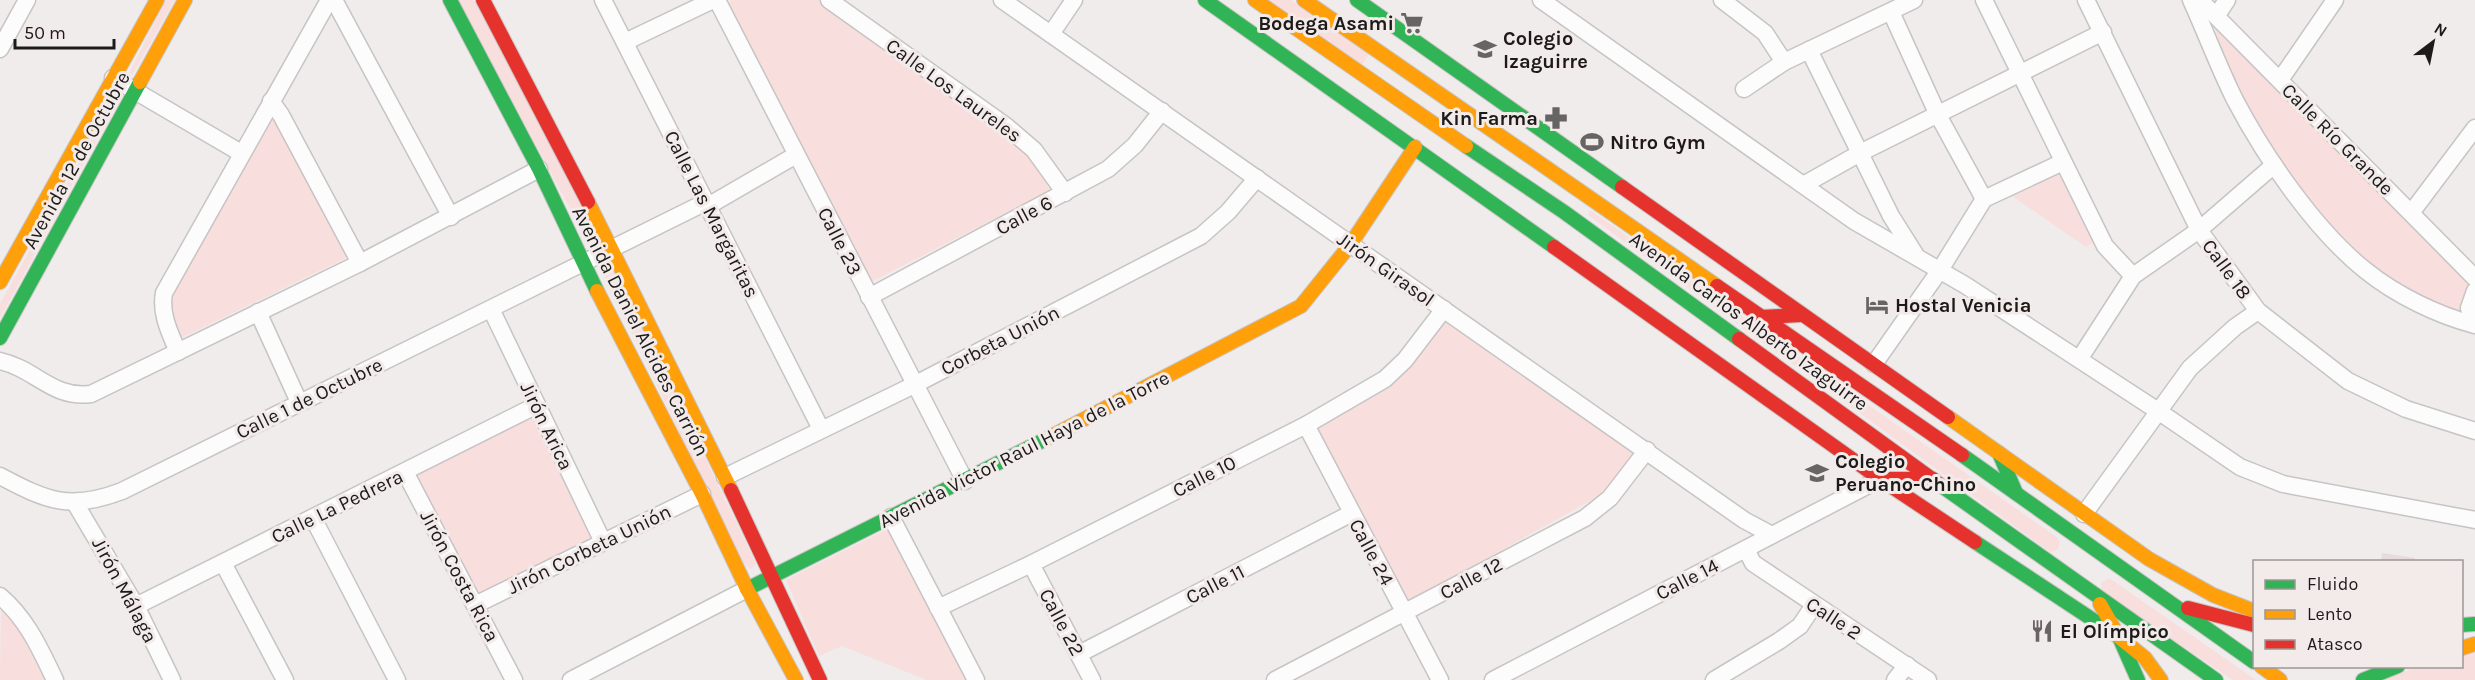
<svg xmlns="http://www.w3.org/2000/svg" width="2475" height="680" viewBox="0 0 2475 680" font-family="Karla,sans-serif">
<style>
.built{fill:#e7dcdc}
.green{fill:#f8dedd}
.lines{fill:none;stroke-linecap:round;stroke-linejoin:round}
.street-casing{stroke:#c7c4c4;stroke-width:19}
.fast-casing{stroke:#c7c4c4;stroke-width:16}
.slow-casing{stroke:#c7c4c4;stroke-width:16}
.jam-casing{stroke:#c7c4c4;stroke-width:16}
.street{stroke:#fdfcfc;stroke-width:16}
.fast{stroke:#30b455;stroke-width:14}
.slow{stroke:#ff9f0a;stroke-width:14}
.jam{stroke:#e5322d;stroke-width:14}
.labels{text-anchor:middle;stroke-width:6;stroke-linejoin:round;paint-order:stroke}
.poi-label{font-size:20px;font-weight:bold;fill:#1d1a1a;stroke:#f2ebea;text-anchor:start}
.street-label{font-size:20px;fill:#1d1a1a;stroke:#f2ebea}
</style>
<rect width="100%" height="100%" fill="#f0ecec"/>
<polygon class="built" points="2382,553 2415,558 2414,561 2381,561"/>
<g class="green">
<polygon points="166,0 175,0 132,75 129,73"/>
<polygon points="458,0 474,0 598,238 596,245 587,240"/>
<polygon points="731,0 818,0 1022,145 1050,190 871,282 728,2"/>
<polygon points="1266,0 1291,0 1369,54 1361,67"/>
<polygon points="2211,16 2475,283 2475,318 2417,297 2364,262 2325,222 2280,161 2241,100 2228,69"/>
<polygon points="116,97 119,99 0,318 0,304 114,98"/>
<polygon points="267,116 277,118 350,253 344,259 183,337 176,334 169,300"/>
<polygon points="2062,168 2096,241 2086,247 2009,194"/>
<polygon points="1590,210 2058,538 2060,542 2058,549 2050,552 1588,215"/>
<polygon points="603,261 611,263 756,564 751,569 744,564 599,266"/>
<polygon points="1450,318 1637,451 1608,491 1408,602 1310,426 1397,378 1439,319"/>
<polygon points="533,412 595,537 477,597 411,473"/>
<polygon points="890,528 969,680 927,680 842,646 819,656 786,580"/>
<polygon points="2109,578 2256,680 2233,680 2102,592 2101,583"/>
<polygon points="1,609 10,614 45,680 0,680"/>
<polygon points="2475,652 2475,680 2384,680 2415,667 2462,666 2462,655"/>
</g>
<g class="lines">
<g class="street-casing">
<g id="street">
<polyline points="334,0 451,217"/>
<polyline points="603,0 821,429"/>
<polyline points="717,0 965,481"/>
<polyline points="829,0 1006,126 1034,150 1065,193"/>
<polyline points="1002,0 1744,520 1772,535"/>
<polyline points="1541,0 1854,221 1965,285 2158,411 2240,467 2283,484 2475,520"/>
<polyline points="1722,0 1765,33 1784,62"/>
<polyline points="1984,0 2105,246 2133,276"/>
<polyline points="2086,0 2199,230 2258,311 2348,381 2406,409 2475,431"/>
<path d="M 2191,0 C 2206,33 2219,68 2235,100 C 2265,157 2315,230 2365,270 C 2396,295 2437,315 2475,325"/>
<polyline points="2200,0 2475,278"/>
<polyline points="1891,12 1938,115 1984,199"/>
<polyline points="2217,15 2227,0"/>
<polyline points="1051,34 1074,0"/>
<polyline points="625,42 713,0"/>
<polyline points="0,49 27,0"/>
<polyline points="1809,50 1891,216 1915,254"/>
<polyline points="113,78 241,153"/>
<polyline points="2280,80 2335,0"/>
<polyline points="1744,89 1784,62 1914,0"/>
<polyline points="271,101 281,115 360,263"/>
<polyline points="1805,184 1862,152 2103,32"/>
<polyline points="708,206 796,155"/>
<polyline points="2411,213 2475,128"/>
<polyline points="869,297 1108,169 1135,145 1162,111"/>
<polyline points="491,309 603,542"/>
<polyline points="258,312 299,402"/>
<polyline points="2473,324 2469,308 2475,291"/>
<path d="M 178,352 C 170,333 160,314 164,293 L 329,0"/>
<polyline points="2080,358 2133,276 2199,230 2274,165"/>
<path d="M 0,361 C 36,369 52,399 91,394 L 360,263 L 539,169"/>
<polyline points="1874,364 1940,270 1984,199 2063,162"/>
<polyline points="1306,425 1440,680"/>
<polyline points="405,472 514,680"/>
<path d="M 0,476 C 47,501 70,511 122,491 L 706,202"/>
<polyline points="725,477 914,385 1201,236 1228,212 1257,178"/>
<polyline points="75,503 136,606 172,680"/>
<polyline points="2084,514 2190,368 2235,327 2258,311"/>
<polyline points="891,517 976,680"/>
<polyline points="313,518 397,680"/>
<polyline points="1746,549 1753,563 1928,680"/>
<polyline points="223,563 285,680"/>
<polyline points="1031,564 1092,680"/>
<path d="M 0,596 C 27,619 40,649 55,680"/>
<polyline points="475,605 702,494"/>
<polyline points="136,606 537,405"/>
<polyline points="938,608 1031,564 1306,425 1385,379 1405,360 1444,309"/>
<polyline points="1079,654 1352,513"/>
<polyline points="571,680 747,589"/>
<polyline points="1275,680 1585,518 1610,498 1647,450"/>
<polyline points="1493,680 1880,479"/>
<polyline points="1714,680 1779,641 1800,626 1814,605"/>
<polyline points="1895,680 1907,665"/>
</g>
</g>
<g class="fast-casing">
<g id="fast">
<polyline points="450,0 539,169 597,291"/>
<polyline points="1205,0 1554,247"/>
<polyline points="1357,0 1622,187"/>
<polyline points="1466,146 1564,212 1739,339"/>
<polyline points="0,338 140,82"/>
<polyline points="1999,453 2016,493"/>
<polyline points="1962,455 2254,662"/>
<polyline points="1943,487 2216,680"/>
<polyline points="1975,542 2119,637 2138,680"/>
<polyline points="747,589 1048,438"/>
<polyline points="2462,625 2475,624"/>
<polyline points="2363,680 2398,666"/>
</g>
</g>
<g class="slow-casing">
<g id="slow">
<polyline points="1255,0 1466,146"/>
<polyline points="1304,0 1717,286"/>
<polyline points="140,82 185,0"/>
<polyline points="588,202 731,490"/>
<polyline points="0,282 157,0"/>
<polyline points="597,291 702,494 747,589 796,680"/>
<polyline points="1948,417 2149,559 2213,595 2254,611"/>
<polyline points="1048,438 1301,306 1350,245 1415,147"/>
<polyline points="2100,604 2119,637 2145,658 2161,680"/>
<polyline points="2462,648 2475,644"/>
<polyline points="2261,666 2280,680"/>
</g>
</g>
<g class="jam-casing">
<g id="jam">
<polyline points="483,0 588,202"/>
<polyline points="1622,187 1948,417"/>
<polyline points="1554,247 1880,479 1975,542"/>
<polyline points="1717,286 1962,455"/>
<polyline points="1761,317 1801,315"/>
<polyline points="1739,339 1943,487"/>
<polyline points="1880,479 1933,479"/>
<polyline points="731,490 820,680"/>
<polyline points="2188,608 2254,625"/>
</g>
</g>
<use href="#street" class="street"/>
<use href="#fast" class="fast"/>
<use href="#slow" class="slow"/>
<use href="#jam" class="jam"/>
</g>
<defs>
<g id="supermarket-bare" transform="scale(1.8)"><path d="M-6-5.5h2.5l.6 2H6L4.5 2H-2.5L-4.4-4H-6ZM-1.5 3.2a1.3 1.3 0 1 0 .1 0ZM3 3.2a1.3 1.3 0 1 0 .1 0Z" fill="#676464" stroke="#f2ebea" stroke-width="2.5" paint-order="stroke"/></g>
<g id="school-bare" transform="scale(1.8)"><path d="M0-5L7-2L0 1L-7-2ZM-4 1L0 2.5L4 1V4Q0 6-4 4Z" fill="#676464" stroke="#f2ebea" stroke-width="2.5" paint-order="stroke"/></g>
<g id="pharmacy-bare" transform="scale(1.8)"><path d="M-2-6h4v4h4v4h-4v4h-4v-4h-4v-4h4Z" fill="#676464" stroke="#f2ebea" stroke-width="2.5" paint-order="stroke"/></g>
<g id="stadium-bare" transform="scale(1.8)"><path d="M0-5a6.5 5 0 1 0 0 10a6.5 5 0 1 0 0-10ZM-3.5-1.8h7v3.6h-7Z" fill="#676464" stroke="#f2ebea" stroke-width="2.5" paint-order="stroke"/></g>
<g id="hotel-bare" transform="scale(1.8)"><path d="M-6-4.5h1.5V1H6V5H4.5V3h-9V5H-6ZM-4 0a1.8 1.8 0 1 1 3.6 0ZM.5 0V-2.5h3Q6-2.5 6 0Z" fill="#676464" stroke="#f2ebea" stroke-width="2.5" paint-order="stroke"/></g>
<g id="restaurant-bare" transform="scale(1.8)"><path d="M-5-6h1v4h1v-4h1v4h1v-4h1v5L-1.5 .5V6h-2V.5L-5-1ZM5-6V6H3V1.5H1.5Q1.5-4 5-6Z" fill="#676464" stroke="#f2ebea" stroke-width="2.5" paint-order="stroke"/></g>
</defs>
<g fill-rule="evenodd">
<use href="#supermarket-bare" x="1412" y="23"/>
<use href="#school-bare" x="1485" y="49"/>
<use href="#pharmacy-bare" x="1556" y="118"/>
<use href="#stadium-bare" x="1592" y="142"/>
<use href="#hotel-bare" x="1877" y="305"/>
<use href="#school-bare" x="1817" y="473"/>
<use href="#restaurant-bare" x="2042" y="631"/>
</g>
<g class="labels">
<g class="poi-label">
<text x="1394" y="30" text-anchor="end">Bodega Asami</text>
<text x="1503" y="45">Colegio<tspan x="1503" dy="23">Izaguirre</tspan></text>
<text x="1538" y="125" text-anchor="end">Kin Farma</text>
<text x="1610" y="149">Nitro Gym</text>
<text x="1895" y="312">Hostal Venicia</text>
<text x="1835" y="468">Colegio<tspan x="1835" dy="23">Peruano-Chino</tspan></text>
<text x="2060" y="638">El Olímpico</text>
</g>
<g class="street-label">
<text transform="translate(954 90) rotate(36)" y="7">Calle Los Laureles</text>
<text transform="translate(2338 139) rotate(45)" y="7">Calle Río Grande</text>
<text transform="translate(76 160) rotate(-61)" y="7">Avenida 12 de Octubre</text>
<text transform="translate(712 214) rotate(63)" y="7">Calle Las Margaritas</text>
<text transform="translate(1024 215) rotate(-28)" y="7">Calle 6</text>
<text transform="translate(840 241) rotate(63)" y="7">Calle 23</text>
<text transform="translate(1386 269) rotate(35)" y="7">Jirón Girasol</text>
<text transform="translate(2227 269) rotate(54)" y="7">Calle 18</text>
<text transform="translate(1749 321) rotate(36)" y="7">Avenida Carlos Alberto Izaguirre</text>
<text transform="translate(641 331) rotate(63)" y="7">Avenida Daniel Alcides Carrión</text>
<text transform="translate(1000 340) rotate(-27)" y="7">Corbeta Unión</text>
<text transform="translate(309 398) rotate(-26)" y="7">Calle 1 de Octubre</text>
<text transform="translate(547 426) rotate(64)" y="7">Jirón Arica</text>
<text transform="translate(1024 449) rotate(-27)" y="7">Avenida Victor Raul Haya de la Torre</text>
<text transform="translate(1204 476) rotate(-27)" y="7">Calle 10</text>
<text transform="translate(337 506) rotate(-26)" y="7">Calle La Pedrera</text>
<text transform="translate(589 549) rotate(-26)" y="7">Jirón Corbeta Unión</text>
<text transform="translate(1372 552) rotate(62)" y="7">Calle 24</text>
<text transform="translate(460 576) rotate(62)" y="7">Jirón Costa Rica</text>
<text transform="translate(1471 578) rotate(-28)" y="7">Calle 12</text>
<text transform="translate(1687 579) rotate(-27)" y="7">Calle 14</text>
<text transform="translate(1215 584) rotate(-27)" y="7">Calle 11</text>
<text transform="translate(125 590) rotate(62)" y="7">Jirón Málaga</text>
<text transform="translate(1834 618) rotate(33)" y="7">Calle 2</text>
<text transform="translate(1062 622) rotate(62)" y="7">Calle 22</text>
</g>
</g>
<rect x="2253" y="560" width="210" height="108" fill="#f2ebea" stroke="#9d9797" stroke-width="1.5"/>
<rect x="2265" y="580" width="30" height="9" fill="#30b455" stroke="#9d9797" stroke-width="1.5"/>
<text x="2307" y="590" font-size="18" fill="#1d1a1a">Fluido</text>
<rect x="2265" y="610" width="30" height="9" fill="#ff9f0a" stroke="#9d9797" stroke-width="1.5"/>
<text x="2307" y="620" font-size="18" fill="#1d1a1a">Lento</text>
<rect x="2265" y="640" width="30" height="9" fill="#e5322d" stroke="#9d9797" stroke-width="1.5"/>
<text x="2307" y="650" font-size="18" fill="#1d1a1a">Atasco</text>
<g transform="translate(2433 42) rotate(32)" stroke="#f2ebea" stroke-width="4.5" paint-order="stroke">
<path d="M0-4.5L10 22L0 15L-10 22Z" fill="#1d1a1a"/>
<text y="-9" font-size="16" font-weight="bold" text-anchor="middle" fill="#1d1a1a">N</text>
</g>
<path d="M15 39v9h99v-9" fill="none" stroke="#1d1a1a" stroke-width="3"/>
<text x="24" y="39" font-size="18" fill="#1d1a1a" stroke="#f2ebea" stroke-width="4.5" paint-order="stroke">50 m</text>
</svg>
